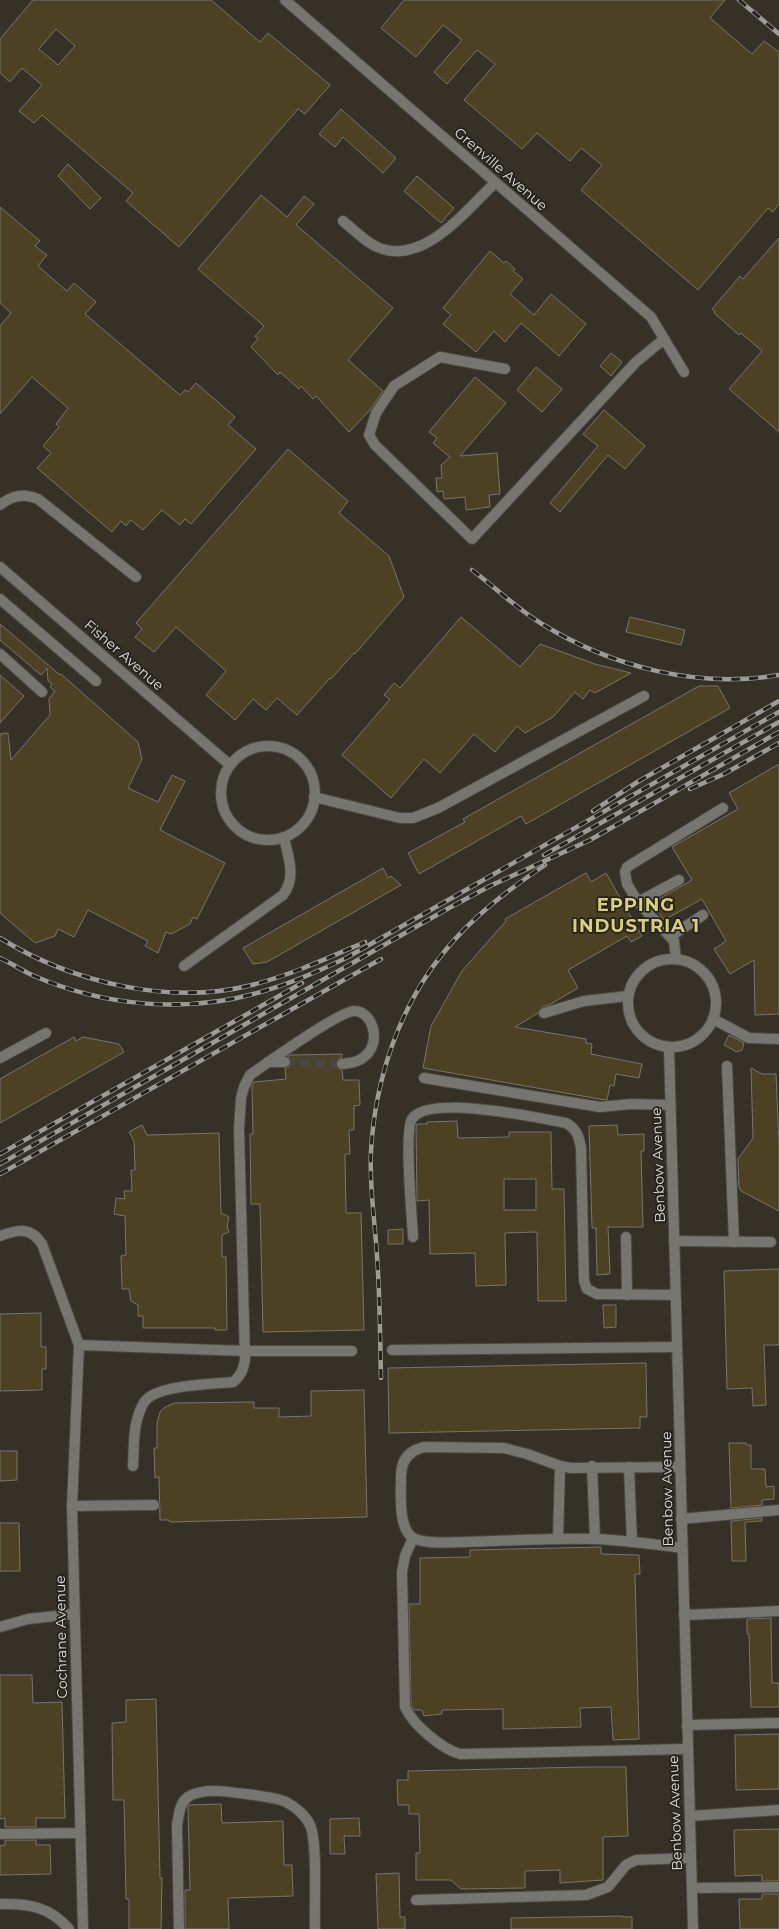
<svg xmlns="http://www.w3.org/2000/svg" width="779" height="1929" viewBox="0 0 779 1929" font-family="Montserrat,sans-serif">
<style>
.built{fill:#353126}
.building{fill:#4c4123;stroke:#787570;fill-rule:evenodd}
.lines{fill:none;stroke-linecap:round;stroke-linejoin:round}
.minor-tunnel{stroke:#484642;stroke-width:10;stroke-dasharray:10 5;stroke-linecap:butt}
.minor-casing{stroke:#4b4944;stroke-width:12}
.minor{stroke:#77756f;stroke-width:10}
.rail-casing{stroke:#9d9b97;stroke-width:4.5}
.rail{stroke:#24221d;stroke-width:3;stroke-dasharray:9;stroke-linecap:butt}
.labels{text-anchor:middle;stroke-width:3.5;stroke-linejoin:round;paint-order:stroke}
.street-label{font-size:14px;fill:#e0dedb;stroke:#24221d}
.district-label{font-size:18px;font-weight:bold;letter-spacing:1px;fill:#dace7f;stroke:#24221d}
</style>
<rect width="100%" height="100%" fill="#2d2b27"/>
<rect class="built" x="0" y="0" width="779" height="1929"/>
<g class="building">
<path d="M 33,0 L 211,0 L 260,42 L 268,33 L 330,85 L 305,114 L 298,109 L 179,247 L 126,201 L 133,193 L 42,115 L 34,123 L 19,111 L 42,85 L 22,68 L 10,82 L 0,73 L 0,39 ZM 56,29 L 75,46 L 58,65 L 39,49 Z"/>
<polygon points="404,0 725,0 710,18 752,54 764,41 779,52 779,204 773,212 768,208 698,290 581,190 602,165 581,148 570,161 537,133 522,149 464,100 495,64 477,50 447,84 434,72 462,40 443,25 416,57 381,28"/>
<polygon points="341,109 396,158 383,173 343,137 335,147 319,134"/>
<polygon points="68,164 101,198 90,209 58,176"/>
<polygon points="417,176 454,208 441,223 404,191"/>
<polygon points="261,195 287,217 304,196 314,204 296,225 393,308 348,360 383,391 370,410 349,432 316,396 313,399 301,386 299,389 280,372 278,375 251,347 258,339 255,336 264,326 198,269"/>
<polygon points="0,207 40,241 35,246 47,255 38,266 67,291 74,283 96,302 85,314 180,395 185,390 188,392 196,383 235,417 228,425 256,449 191,524 185,519 180,525 162,510 143,530 131,520 126,526 121,521 112,532 37,468 51,453 43,446 59,427 56,424 68,408 32,377 0,414 0,326 11,313 0,303"/>
<polygon points="779,238 779,432 729,389 762,351 741,333 739,335 714,313 715,311 712,309 740,276 743,279"/>
<polygon points="490,251 504,263 506,261 515,269 513,271 523,279 510,294 534,315 551,294 586,324 559,356 521,323 505,342 494,331 476,352 443,324 451,315 443,308"/>
<polygon points="611,353 622,362 611,376 600,366"/>
<polygon points="536,367 562,389 542,412 517,390"/>
<polygon points="475,377 506,403 460,456 497,453 500,494 489,495 490,507 466,510 465,497 444,499 443,491 437,492 436,478 442,478 441,465 450,457 433,443 437,438 429,432"/>
<polygon points="604,410 645,446 625,469 608,455 560,512 550,503 598,446 583,434"/>
<polygon points="288,449 348,501 339,513 389,556 404,597 355,654 354,653 331,679 330,678 297,715 277,698 266,710 253,699 235,720 206,695 226,671 176,627 154,652 135,637 142,629 136,623"/>
<polygon points="461,617 520,667 540,644 595,664 631,673 595,693 590,690 583,699 575,692 553,717 525,733 517,726 495,752 474,734 440,773 424,759 391,798 342,755 390,699 384,695 394,683 400,688"/>
<polygon points="630,617 685,630 681,645 626,632"/>
<polygon points="0,624 60,675 61,674 138,742 142,759 128,788 158,802 172,775 185,781 160,830 225,863 197,919 193,917 190,924 171,934 166,932 158,953 145,946 148,941 88,910 74,937 58,929 55,936 35,943 0,913 0,734 8,733 11,760 50,715 49,699 55,691 50,687 52,684 48,681 47,668 41,675 0,640"/>
<polygon points="0,675 24,696 0,723"/>
<polygon points="699,686 718,686 730,708 526,824 521,816 419,874 408,853 465,822 463,819"/>
<polygon points="779,764 779,1014 755,1015 754,960 730,974 714,949 726,941 702,899 664,920 652,903 692,880 672,847 738,809 729,793"/>
<polygon points="383,868 388,878 391,876 401,885 267,962 253,964 243,948"/>
<polygon points="586,873 591,882 606,873 642,936 631,942 627,936 568,970 578,988 549,1005 542,1007 538,1013 515,1027 586,1039 586,1043 592,1044 591,1054 642,1064 639,1078 616,1074 614,1086 610,1085 607,1100 605,1100 423,1068 431,1026 462,971 506,921 505,919"/>
<polygon points="729,1035 744,1043 742,1050 737,1052 724,1045"/>
<polygon points="74,1037 76,1041 83,1037 119,1044 124,1052 0,1123 0,1079"/>
<polygon points="342,1054 342,1057 338,1059 336,1065 337,1068 342,1070 343,1080 359,1080 360,1105 354,1106 354,1130 349,1130 350,1154 345,1154 346,1213 361,1213 364,1330 263,1332 260,1204 251,1204 250,1134 253,1134 252,1087 254,1082 286,1079 285,1068 289,1067 291,1062 288,1056 290,1055"/>
<polygon points="751,1068 762,1074 776,1074 779,1145 779,1211 741,1191 739,1187 738,1159 753,1138"/>
<path d="M 457,1121 L 458,1138 L 509,1137 L 509,1132 L 551,1132 L 552,1189 L 564,1189 L 566,1301 L 538,1301 L 537,1232 L 505,1233 L 506,1285 L 476,1286 L 475,1253 L 430,1254 L 429,1200 L 417,1201 L 416,1128 L 417,1124 L 427,1124 L 427,1122 ZM 504,1179 L 536,1179 L 536,1210 L 504,1210 Z"/>
<polygon points="142,1125 147,1135 219,1133 221,1213 229,1217 227,1227 229,1232 222,1235 222,1257 226,1257 227,1330 215,1330 215,1328 143,1328 143,1316 138,1316 138,1305 131,1301 129,1289 122,1289 121,1256 126,1255 125,1216 114,1214 116,1198 125,1199 124,1191 132,1191 131,1170 135,1170 134,1141 129,1132"/>
<polygon points="617,1125 618,1135 644,1134 644,1151 641,1151 643,1227 608,1227 610,1274 597,1275 596,1228 592,1228 589,1126"/>
<polygon points="403,1229 403,1244 388,1244 388,1230"/>
<polygon points="779,1269 779,1345 764,1345 766,1405 753,1406 752,1388 727,1389 724,1271"/>
<polygon points="603,1305 616,1305 616,1327 604,1328"/>
<polygon points="41,1313 41,1347 46,1347 46,1369 42,1369 42,1390 0,1391 0,1314"/>
<polygon points="646,1363 647,1417 640,1417 640,1428 389,1433 388,1368"/>
<polygon points="364,1390 367,1517 170,1522 169,1520 160,1520 159,1477 155,1478 154,1448 157,1448 157,1423 160,1412 165,1407 175,1403 254,1402 254,1408 279,1408 279,1417 311,1416 311,1391"/>
<polygon points="729,1443 746,1443 746,1445 751,1445 751,1469 765,1469 766,1487 774,1486 774,1499 762,1500 762,1505 731,1508"/>
<polygon points="0,1451 17,1451 17,1480 0,1481"/>
<polygon points="762,1518 762,1521 745,1522 746,1561 732,1561 731,1521"/>
<polygon points="0,1523 19,1523 20,1571 0,1571"/>
<polygon points="601,1547 601,1554 639,1555 640,1574 635,1574 639,1739 613,1740 611,1707 580,1708 581,1727 503,1729 503,1709 442,1710 442,1714 424,1716 422,1710 414,1710 411,1705 409,1604 420,1604 420,1558 470,1557 470,1550"/>
<polygon points="771,1618 772,1683 779,1683 779,1707 751,1707 749,1634 747,1634 747,1619"/>
<polygon points="0,1675 32,1675 33,1703 62,1702 65,1818 36,1818 36,1827 5,1827 5,1818 0,1819"/>
<polygon points="156,1699 160,1878 162,1878 161,1929 129,1929 129,1899 126,1899 124,1800 113,1800 112,1723 126,1722 126,1700"/>
<polygon points="779,1734 779,1789 736,1790 735,1735"/>
<polygon points="587,1767 626,1767 628,1836 603,1837 603,1880 560,1883 560,1870 525,1871 525,1888 461,1889 451,1880 416,1880 416,1853 420,1853 419,1814 409,1814 409,1805 398,1805 397,1780 408,1780 408,1771"/>
<polygon points="221,1804 222,1823 283,1821 284,1865 292,1865 293,1896 228,1898 229,1929 185,1929 185,1890 190,1890 188,1807 189,1805"/>
<polygon points="359,1818 360,1836 344,1836 345,1854 330,1854 330,1819"/>
<polygon points="779,1829 779,1881 762,1881 762,1875 735,1876 734,1830"/>
<polygon points="5,1840 36,1840 36,1845 50,1845 51,1874 0,1875 0,1846 5,1845"/>
<polygon points="399,1873 400,1917 405,1917 405,1929 378,1929 376,1874"/>
<polygon points="762,1894 779,1894 779,1929 740,1929 739,1899 762,1899"/>
<polygon points="623,1916 623,1917 632,1917 632,1929 511,1929 511,1918"/>
</g>
<g class="lines">
<polyline class="minor-tunnel" points="285,1062 342,1064"/>
<g class="minor-casing">
<g id="minor">
<polyline points="285,0 651,317 684,372"/>
<path d="M 343,221 C 353,229 365,242 377,247 C 423,267 465,211 495,183"/>
<polyline points="505,369 440,357 394,386 376,413 369,435 375,445 472,539 636,362 664,339"/>
<path d="M 0,505 C 12,495 24,493 38,499 L 136,577"/>
<polyline points="0,567 230,765"/>
<polyline points="0,599 96,681"/>
<polyline points="0,654 42,692"/>
<circle cx="268" cy="793" r="47"/>
<polyline points="314,797 400,818 413,818 438,808 644,696"/>
<polyline points="638,902 679,880"/>
<polyline points="671,936 703,915"/>
<circle cx="672" cy="1003" r="44"/>
<polyline points="676,959 674,941 638,902 627,884 625,872 627,867 723,808"/>
<path d="M 184,966 L 283,895 C 297,876 288,858 284,837"/>
<polyline points="544,1013 584,1001 628,996"/>
<polyline points="713,1019 749,1038 779,1039"/>
<polyline points="669,1048 693,1929"/>
<polyline points="0,1058 46,1033"/>
<polyline points="268,1062 285,1062"/>
<polyline points="727,1066 734,1242"/>
<polyline points="424,1078 600,1107 631,1104 670,1105"/>
<path d="M 0,1236 C 18,1229 31,1227 42,1244 L 79,1345 L 72,1506 L 83,1929"/>
<path d="M 413,1237 C 412,1217 404,1131 412,1119 C 428,1094 540,1118 566,1123 C 577,1129 579,1137 581,1148 L 584,1281 L 587,1289 L 597,1294 L 675,1295"/>
<polyline points="626,1237 627,1295"/>
<polyline points="674,1241 771,1242"/>
<polyline points="79,1345 244,1351 352,1351"/>
<polyline points="392,1350 677,1347"/>
<path d="M 133,1466 C 134,1451 133,1434 137,1420 C 139,1412 142,1403 148,1398 C 164,1385 212,1384 233,1382 C 241,1376 243,1370 245,1360 L 239,1129 L 241,1098 L 244,1087 L 250,1075 C 267,1063 338,1012 354,1011 C 374,1010 385,1050 357,1061 C 353,1063 347,1063 342,1064"/>
<polyline points="592,1466 595,1539"/>
<polyline points="629,1467 632,1542"/>
<path d="M 680,1467 L 571,1468 L 560,1466 L 527,1454 L 504,1448 L 425,1447 C 409,1450 401,1460 401,1477 C 401,1493 398,1527 412,1537 C 423,1545 450,1542 463,1542 C 507,1541 551,1538 594,1539 C 623,1540 653,1544 682,1548"/>
<polyline points="72,1506 154,1505"/>
<polyline points="681,1519 779,1510"/>
<path d="M 413,1538 L 405,1556 L 402,1572 L 405,1707 C 413,1725 442,1749 460,1754 L 687,1749"/>
<polyline points="558,1539 560,1466"/>
<polyline points="684,1615 779,1611"/>
<polyline points="0,1627 28,1619 74,1614"/>
<polyline points="687,1725 779,1723"/>
<polyline points="690,1816 779,1810"/>
<polyline points="0,1834 80,1833"/>
<polyline points="692,1888 779,1887"/>
<polyline points="416,1900 586,1895 608,1887 626,1865 636,1860 691,1858"/>
<path d="M 0,1904 C 28,1903 50,1907 69,1929"/>
<path d="M 179,1929 L 177,1825 C 179,1816 179,1803 188,1797 C 193,1793 202,1792 208,1791 C 221,1790 276,1797 286,1802 C 296,1807 306,1816 310,1825 C 318,1842 314,1907 315,1929"/>
</g>
</g>
<use href="#minor" class="minor"/>
<g class="rail-casing">
<g id="rail">
<polyline points="739,0 779,34"/>
<path d="M 472,570 C 496,588 517,609 542,624 C 612,667 698,689 779,675"/>
<polyline points="690,789 724,774 779,743"/>
<polyline points="593,811 639,781 779,701"/>
<polyline points="544,855 779,722"/>
<path d="M 0,938 C 71,982 169,1006 252,985 C 291,975 328,958 365,942"/>
<path d="M 0,958 C 11,963 21,970 32,975 C 104,1007 189,1014 264,991 C 292,983 319,971 346,958 L 779,712"/>
<polyline points="0,1154 302,983"/>
<polyline points="0,1164 449,908 490,886 590,840 779,732"/>
<polyline points="0,1174 381,959"/>
<path d="M 381,1378 C 380,1337 380,1297 377,1256 C 375,1221 369,1186 371,1151 C 375,1080 399,1007 444,952 C 472,917 508,890 545,865"/>
</g>
</g>
<use href="#rail" class="rail"/>
</g>
<g class="labels">
<g class="street-label">
<text transform="translate(501 169) rotate(41)" y="5">Grenville Avenue</text>
<text transform="translate(124 655) rotate(41)" y="5">Fisher Avenue</text>
<text transform="translate(658 1165) rotate(-92)" y="5">Benbow Avenue</text>
<text transform="translate(667 1489) rotate(-91)" y="5">Benbow Avenue</text>
<text transform="translate(61 1637) rotate(-91)" y="5">Cochrane Avenue</text>
<text transform="translate(675 1813) rotate(-92)" y="5">Benbow Avenue</text>
</g>
<g class="district-label">
<text x="636" y="911">EPPING<tspan x="636" dy="21">INDUSTRIA 1</tspan></text>
</g>
</g>
</svg>
